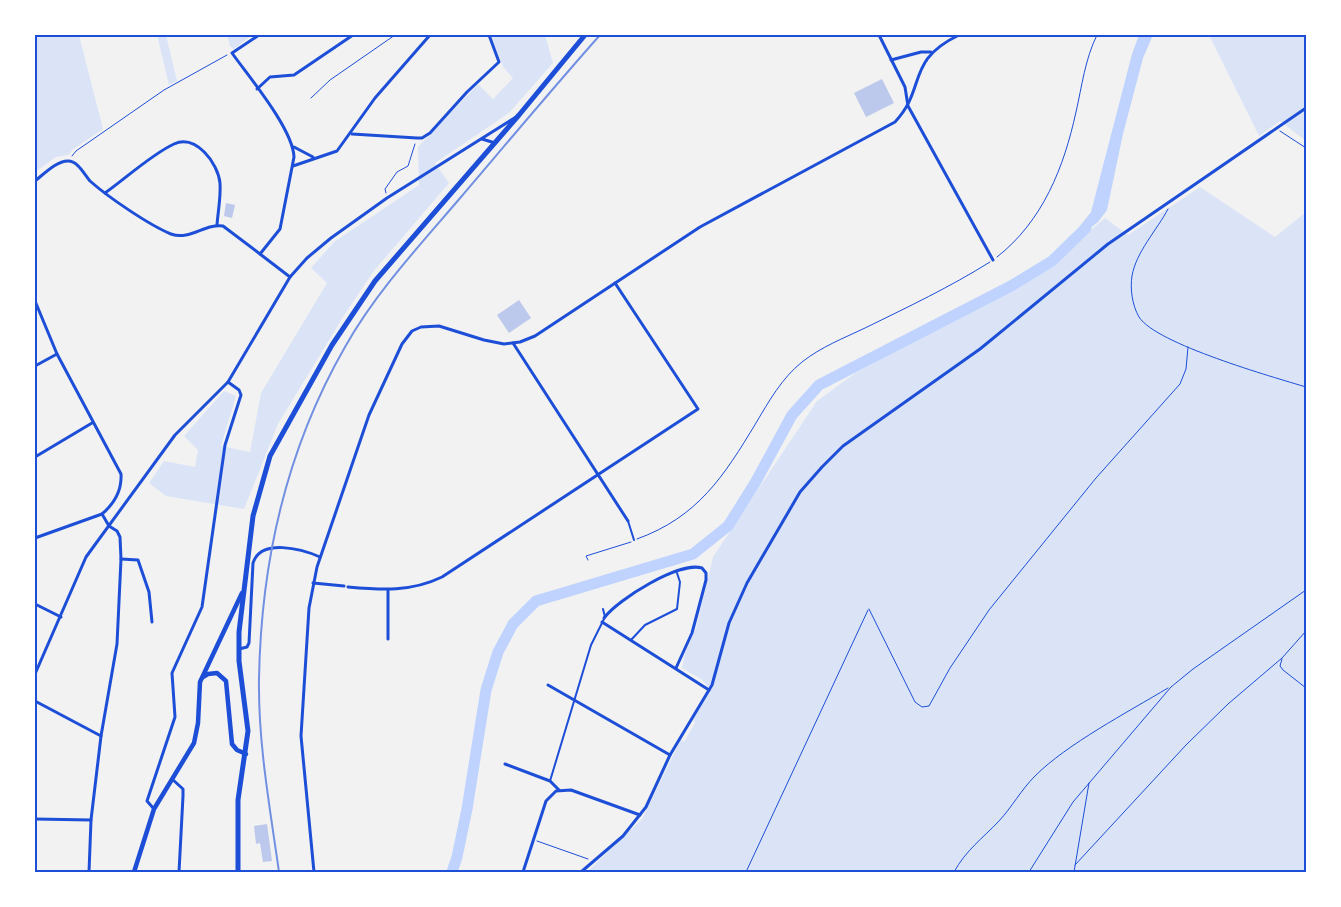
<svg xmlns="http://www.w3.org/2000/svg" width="1341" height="907" viewBox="0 0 1341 907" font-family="'Exo 2',sans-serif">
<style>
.green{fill:#dbe4f7}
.water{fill:#bfd3fe}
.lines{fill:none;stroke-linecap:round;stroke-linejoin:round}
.river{stroke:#bfd3fe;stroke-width:11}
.building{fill:#bdc9ec}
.path{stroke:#1d4ed8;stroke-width:1}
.service{stroke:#1d4ed8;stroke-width:2}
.minor{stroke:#1d4ed8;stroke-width:3}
.secondary{stroke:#1d4ed8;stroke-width:4.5}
.primary{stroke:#1d4ed8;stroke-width:5}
.rail{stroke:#7290e2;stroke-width:2}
.neatline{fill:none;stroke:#1d4ed8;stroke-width:2}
</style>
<rect width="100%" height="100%" fill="#f2f2f2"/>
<g class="green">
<polygon points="35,35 79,35 103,129 72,150 69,155 56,157 35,172"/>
<polygon points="157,35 166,35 177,81 169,85"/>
<polygon points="227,35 252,35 234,49 230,46"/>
<polygon points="491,35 545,35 553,63 509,113 435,163 449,183 373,272 343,317 278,424 244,509 166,496 149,483 164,461 195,467 198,450 184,436 224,391 236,396 221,446 250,452 261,393 327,283 311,268 334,242 419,185 418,147 478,84 493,99 513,78 503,67"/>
<polygon points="1209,35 1306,35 1306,141 1280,121 1259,136"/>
<polygon points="1200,187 1275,237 1306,212 1306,872 587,872 642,819 681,739 684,742 695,723 693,719 710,689 701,679 682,668 685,653 696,628 713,557 817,401 854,374 1015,286 1051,263 1105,218 1128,235"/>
</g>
<polygon class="water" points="1139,35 1153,35 1143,58 1123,134 1107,210 1098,222 1076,239 1073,235 1091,212 1132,54"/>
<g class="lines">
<polyline class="river" points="452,872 457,857 467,809 486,690 498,652 513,624 536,601 693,554 728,526 755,483 792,415 819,385 1011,286 1052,261 1086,228"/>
</g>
<g class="building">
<polygon points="882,79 894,103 866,117 854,93"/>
<polygon points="226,203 235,205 232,218 224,216"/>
<polygon points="519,300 531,318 509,333 497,315"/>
<polygon points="267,824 272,861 263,862 260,843 256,844 254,826"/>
</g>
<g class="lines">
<g class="path">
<polyline points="311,98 330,80 395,35"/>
<polyline points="1280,131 1306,148"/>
<polyline points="72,156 76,151 164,90 227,55"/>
<polyline points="386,193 385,189 397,172 408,166 415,144"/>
<path d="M 1168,209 C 1157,230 1136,252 1132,276 C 1130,288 1132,305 1139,317 C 1156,344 1273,377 1306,387"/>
<path d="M 997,257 C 1043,221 1064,167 1076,112 C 1082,86 1085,59 1097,35"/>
<path d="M 637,539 C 698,517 724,476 756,423 C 769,401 782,378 802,362 C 821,347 844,338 865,328 C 908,307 950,287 990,262"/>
<polyline points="588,560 586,556 631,542"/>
<polyline points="869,609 915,702 922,707 929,706 950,668 989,610 1096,478 1180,384 1186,369 1188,347"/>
<polyline points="1282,659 1280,666 1283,670 1306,688"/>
<polyline points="537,841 588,859"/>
<polyline points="1075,865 1186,745 1228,704 1282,658 1306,631"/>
<polyline points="746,872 868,610"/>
<path d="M 954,872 C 966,850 983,838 999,821 C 1012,807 1021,790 1035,776 C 1067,744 1128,712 1168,688"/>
<polyline points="1029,872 1073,802 1171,687 1193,669 1306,590"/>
<polyline points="1074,872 1089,783"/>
</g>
<g class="service">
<polyline points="628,521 634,540"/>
<polyline points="631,640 645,625 677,609 680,582 677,573"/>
<polyline points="550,781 591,645 605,617 603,609"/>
</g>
<g class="minor">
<path d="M 259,35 L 232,53 C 249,77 293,129 294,157 L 280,229 L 260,254 L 290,277"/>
<polyline points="879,35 905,87 908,106 993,260"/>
<polyline points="891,60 921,52 931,52"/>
<polyline points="257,89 270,77 294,75 353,35"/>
<polyline points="352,134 417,138 422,138 430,133 467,92 499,62 489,35"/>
<polyline points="482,139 495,143"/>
<polyline points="294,147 313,157"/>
<polyline points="293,166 337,151 375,98 430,35"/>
<path d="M 35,181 C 44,174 56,161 68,161 C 78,161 84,174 90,181 C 108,197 149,225 171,234 C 190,241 205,223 223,226 L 260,254"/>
<path d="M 105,193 C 125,179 152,154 174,144 C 196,134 218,163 220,183 C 221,197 218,211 217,225"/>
<path d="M 35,301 L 57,354 L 121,474 C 122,491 115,503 102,514 L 109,526 L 117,531 L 120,537 L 121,559 L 117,644 L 101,736 L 91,820 L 89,872"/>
<polyline points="513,343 628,521"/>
<polyline points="35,366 57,354"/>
<polyline points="35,457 92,423"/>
<polyline points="35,538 102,514"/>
<polyline points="121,559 138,560 149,592 152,622"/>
<polyline points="313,583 344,586"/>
<path d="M 348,587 C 382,590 411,592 442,577 L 698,409 L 615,283"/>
<polyline points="388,590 388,639"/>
<polyline points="35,604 61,617"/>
<path d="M 604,618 C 618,599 680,561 702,568 L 706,573 L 706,580 L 692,633 L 676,668"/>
<polyline points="602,622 709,690"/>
<path d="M 239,649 L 247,647 L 249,643 L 253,563 C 261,538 302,549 320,557"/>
<polyline points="35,674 86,557 175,435 228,382 290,277 307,258 331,238 387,198 516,117"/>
<polyline points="548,685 670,755"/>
<polyline points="35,701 101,736"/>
<polyline points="505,764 550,781 559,790"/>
<polyline points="172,779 183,789 183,796 179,872"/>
<polyline points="154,809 147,801 175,717 172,673 202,607 225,445 241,395 239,390 228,382"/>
<polyline points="35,819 91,820"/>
<path d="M 314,872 L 301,736 L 309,608 L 317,567 L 369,415 L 402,344 L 412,331 L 421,327 L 439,326 L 484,340 L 504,344 L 520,342 L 535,336 L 700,227 L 895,122 C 927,88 905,61 959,35"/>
<polyline points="523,872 546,801 556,791 571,790 640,815"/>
<polyline points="581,872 623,836 646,807 670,755 712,685 729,623 747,583 800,492 822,467 843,446 980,349 1108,244 1306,108"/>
</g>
<g class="secondary">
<polyline points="203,677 208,674 217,673 226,681 232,744 237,750 246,754"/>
<polyline points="134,872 154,809 194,743 198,723 200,682 242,593"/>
</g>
<polyline class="primary" points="238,872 238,800 248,731 239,661 239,632 253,516 270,456 332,345 375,281 519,115 585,35"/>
<path class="rail" d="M 279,872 C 270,808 258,743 259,679 C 261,563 287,448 345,347 C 376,292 420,245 461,197 C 507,143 553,88 600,35"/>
</g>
<rect width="1341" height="907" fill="none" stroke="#ffffff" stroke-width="72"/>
<rect x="36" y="36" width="1269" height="835" class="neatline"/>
</svg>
